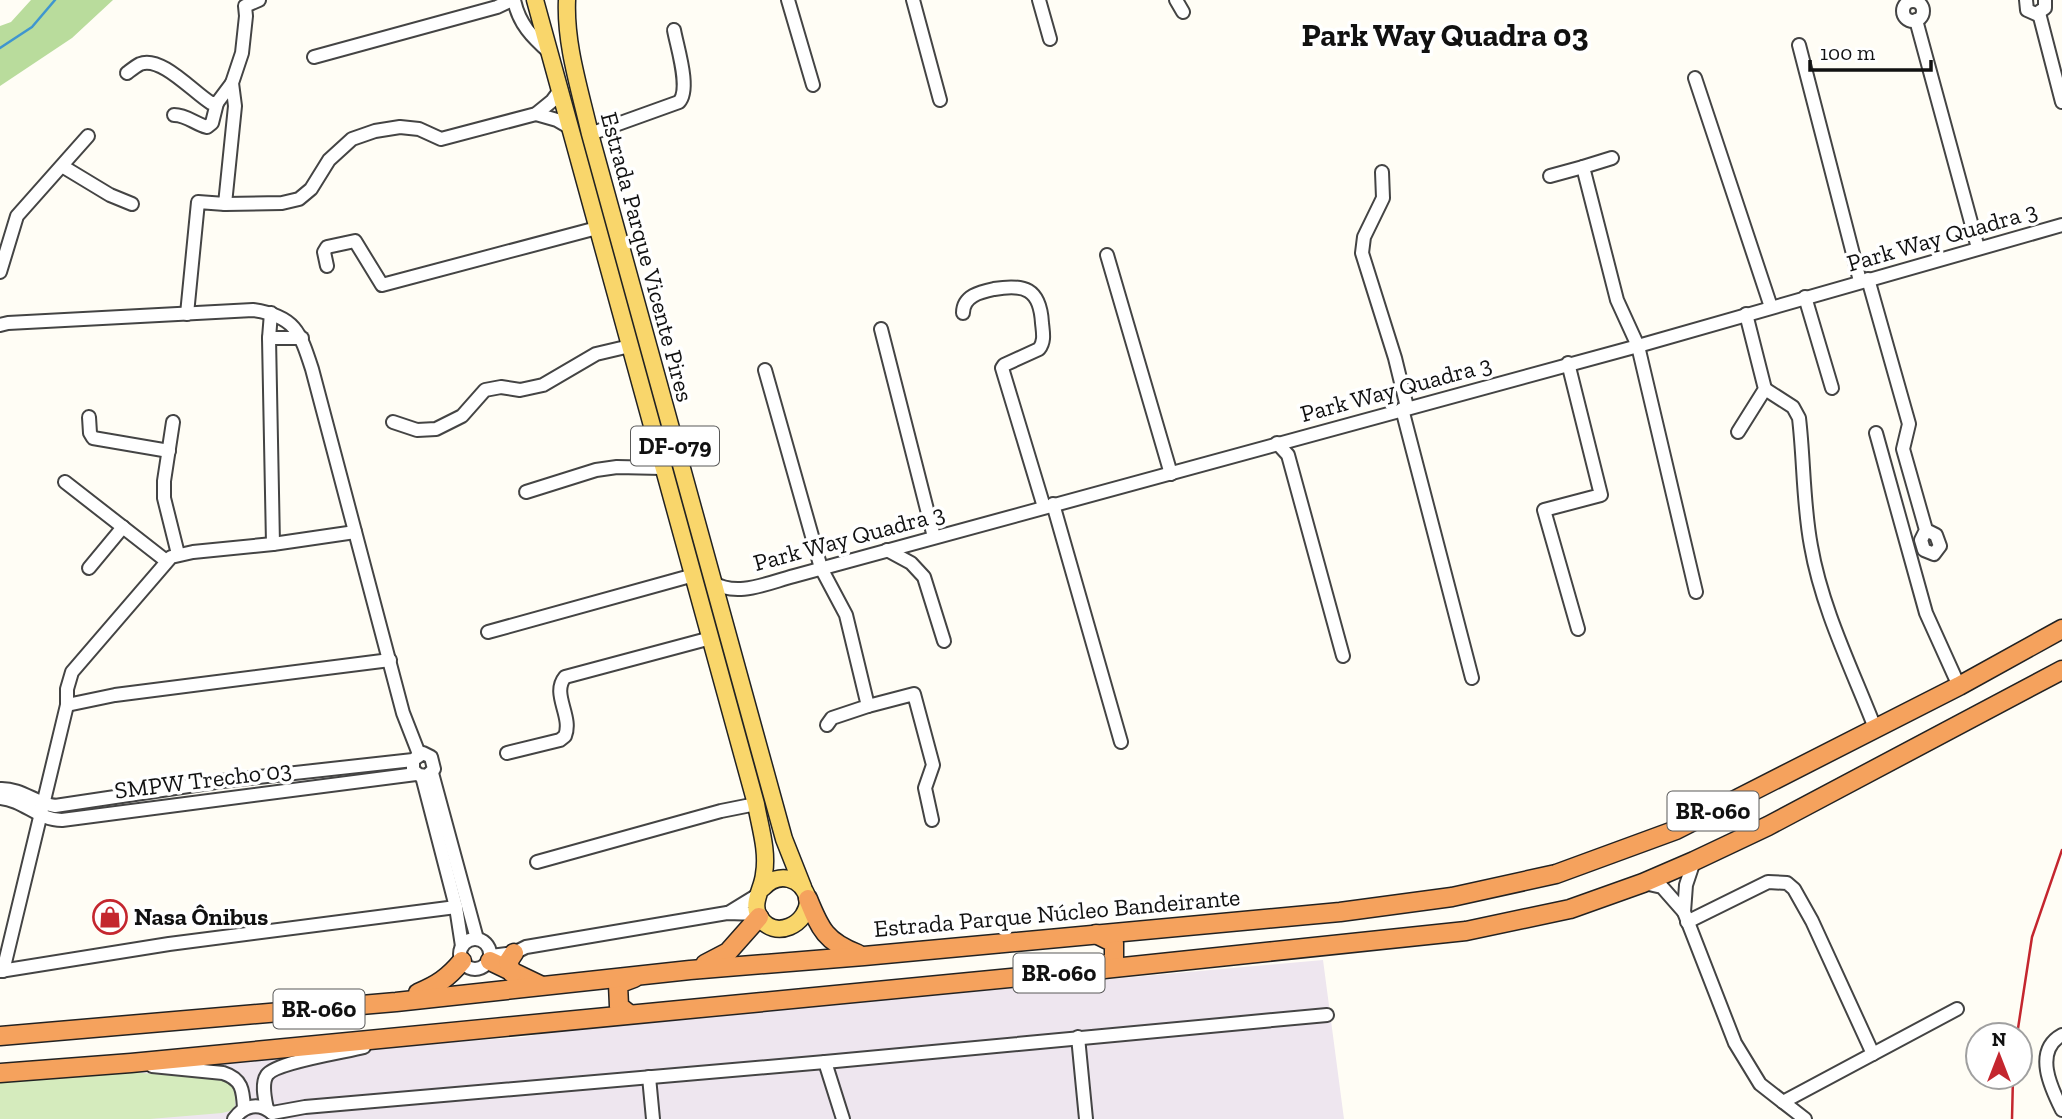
<svg xmlns="http://www.w3.org/2000/svg" width="2062" height="1119" viewBox="0 0 2062 1119" font-family="'Zilla Slab',serif">
<style>
.industrial{fill:#eee6ef}
.green{fill:#d5ebbd}
.forest{fill:#b9dc9c}
.lines{fill:none;stroke-linecap:round;stroke-linejoin:round}
.stream{stroke:#3f96cf;stroke-width:2.5}
.minor-casing{stroke:#444;stroke-width:16}
.major-casing{stroke:#222;stroke-width:19}
.highway-casing{stroke:#222;stroke-width:21}
.minor{stroke:#fff;stroke-width:12}
.major{stroke:#f9d66b;stroke-width:16}
.highway{stroke:#f5a25d;stroke-width:18}
.rail{stroke:#c4262e;stroke-width:2.5}
.labels{text-anchor:middle;stroke-width:7;stroke-linejoin:round;paint-order:stroke}
.shield{fill:#fff;stroke:#585858;stroke-width:2}
.shield-label{font-size:23px;font-weight:bold;fill:#111}
.street-label{font-size:24px;fill:#111;stroke:#fff}
.poi-label{font-size:24px;font-weight:bold;fill:#111;stroke:#fff;text-anchor:start}
.district-label{font-size:32px;font-weight:bold;fill:#111;stroke:#fff}
</style>
<rect width="100%" height="100%" fill="#fffdf5"/>
<polygon class="industrial" points="1323,960 1344,1119 0,1119 0,1080 283,1054 524,1037 577,1027"/>
<path class="green" d="M 105,1070 L 227,1080 C 234,1087 236,1096 235,1106 L 230,1111 L 222,1113 L 150,1119 L 0,1119 L 0,1080 Z"/>
<polygon class="forest" points="31,0 113,0 72,38 0,86 0,26 11,22"/>
<g class="lines">
<polyline class="stream" points="0,48 32,27 55,0"/>
<g class="minor-casing">
<g id="minor">
<path d="M 514,0 C 519,24 532,37 550,53"/>
<polyline points="788,0 813,85"/>
<polyline points="913,0 940,100"/>
<polyline points="1039,0 1050,39"/>
<polyline points="1176,0 1183,12"/>
<polyline points="2026,0 2027,10 2036,14 2045,8 2045,0"/>
<circle cx="1913" cy="11" r="10"/>
<polyline points="2039,13 2062,102"/>
<polyline points="1916,20 1978,248"/>
<polyline points="1799,45 1860,281"/>
<polyline points="314,57 497,7 512,0"/>
<path d="M 127,73 C 131,70 136,66 140,64 C 161,55 194,93 211,103 L 217,103 L 232,83"/>
<polyline points="1695,78 1771,307"/>
<polyline points="536,114 557,120 569,127"/>
<path d="M 174,115 C 187,115 195,124 207,127 L 212,123 L 217,103"/>
<path d="M 590,134 L 679,102 C 691,89 677,47 674,30"/>
<polyline points="1612,158 1583,167 1617,300 1638,346 1696,592"/>
<polyline points="62,166 110,195 132,204"/>
<polyline points="1382,172 1383,198 1364,237 1362,253 1395,358 1407,407"/>
<polyline points="1550,176 1583,167"/>
<polyline points="225,204 282,203 299,199 311,189 329,160 352,139 375,131 400,127 419,129 441,139 536,114 552,101 560,90"/>
<polyline points="1107,255 1171,474"/>
<polyline points="327,266 324,252 327,247 355,241 382,285 597,228"/>
<polyline points="0,272 17,216 88,136"/>
<polyline points="1868,279 1909,424 1903,449 1926,530 1921,540 1924,550 1934,554 1940,546 1936,535 1926,530"/>
<polyline points="1805,297 1832,388"/>
<polyline points="271,313 269,338 273,544"/>
<path d="M 963,313 C 963,296 980,292 994,289 C 1024,284 1040,288 1042,323 C 1043,333 1045,341 1039,349 L 1004,365 L 1002,368 L 1044,507"/>
<polyline points="187,314 198,202 225,204 235,106 232,83 242,53 246,16 245,6 259,0"/>
<path d="M 0,325 L 8,323 L 253,310 C 295,316 300,332 312,369 L 403,713 L 419,754"/>
<polyline points="881,329 934,537"/>
<polyline points="269,338 302,338"/>
<polyline points="1568,363 1601,495 1544,510 1578,629"/>
<polyline points="765,370 821,568 846,615 868,706 832,718 827,725"/>
<path d="M 1765,389 L 1793,407 L 1799,418 C 1804,460 1803,504 1811,546 C 1822,609 1852,669 1875,728"/>
<polyline points="1402,409 1472,678"/>
<polyline points="89,417 90,433 93,438 169,451"/>
<polyline points="173,422 164,481 164,498 178,554"/>
<polyline points="393,422 417,430 436,429 462,416 485,390 501,387 520,390 543,385 596,354 630,346"/>
<polyline points="1738,432 1765,389 1746,314"/>
<polyline points="1876,433 1926,613 1959,686"/>
<polyline points="1277,443 1288,455 1343,656"/>
<polyline points="65,482 165,560"/>
<polyline points="526,492 596,470 617,467 662,468"/>
<polyline points="1053,504 1121,742"/>
<polyline points="887,550 911,563 924,577 944,641"/>
<polyline points="89,568 123,527"/>
<path d="M 712,582 C 737,598 767,583 794,576 L 1638,346 L 2062,225"/>
<polyline points="488,632 694,575"/>
<polyline points="67,705 115,695 390,660"/>
<polyline points="868,706 914,694 933,765 925,788 932,820"/>
<path d="M 507,753 L 560,740 L 565,736 C 573,716 551,694 565,677 L 711,638"/>
<polyline points="432,773 477,939"/>
<polyline points="422,776 456,907 462,946"/>
<path d="M 0,789 C 21,788 35,803 55,806 L 222,781 L 413,760 L 423,753 L 431,757 L 434,769 L 427,776 L 419,775 L 413,770 L 413,760"/>
<path d="M 0,798 C 24,800 38,820 62,820 L 416,774"/>
<polyline points="1694,861 1686,885 1684,912 1735,1043 1760,1084 1805,1119"/>
<polyline points="537,862 721,811 756,804"/>
<polyline points="1644,883 1662,887 1684,912"/>
<polyline points="728,913 759,894"/>
<polyline points="1687,922 1768,882 1787,883 1794,889 1812,921 1873,1054"/>
<circle cx="475" cy="954" r="15"/>
<polyline points="491,956 514,953 526,947 727,913 758,914"/>
<polyline points="0,971 169,944 456,907"/>
<polyline points="3,971 67,705 67,689 72,672 171,557 193,552 273,544 355,532"/>
<path d="M 2062,1035 C 2033,1051 2051,1088 2062,1110"/>
<polyline points="1078,1037 1086,1119"/>
<polyline points="825,1062 843,1119"/>
<path d="M 152,1066 L 223,1073 C 242,1079 243,1090 244,1108"/>
<polyline points="649,1077 653,1119"/>
<polyline points="1783,1102 1957,1009"/>
<path d="M 267,1109 C 265,1099 261,1084 267,1075 C 276,1062 345,1052 364,1047"/>
<polyline points="272,1113 305,1107 825,1062 1327,1015"/>
<path d="M 234,1119 C 244,1105 259,1102 272,1113"/>
</g>
</g>
<g class="major-casing">
<g id="major">
<path d="M 535,0 L 756,804 C 760,827 768,851 764,874 C 763,888 751,903 759,916 C 774,942 809,924 808,899 C 802,877 778,871 763,888"/>
<path d="M 567,0 C 565,45 580,90 590,134 L 784,839 L 803,887"/>
</g>
</g>
<g class="highway-casing">
<g id="highway">
<path d="M 808,899 C 820,929 826,942 858,954"/>
<polyline points="1096,934 1114,943 1114,958 1104,969"/>
<polyline points="490,961 540,985"/>
<polyline points="705,964 728,952 759,917"/>
<polyline points="512,973 508,962 514,953"/>
<path d="M 418,993 C 437,985 448,978 462,961"/>
<polyline points="629,1014 619,1006 618,984 634,978"/>
<polyline points="0,1036 396,1002 690,970 864,956 1340,912 1452,897 1556,874 1676,830 1959,686 2062,629"/>
<polyline points="0,1073 131,1063 1104,969 1466,931 1570,909 1643,883 1694,861 1768,826 2062,670"/>
</g>
</g>
<use href="#minor" class="minor"/>
<use href="#major" class="major"/>
<use href="#highway" class="highway"/>
<g class="rail">
<polyline points="2017,1035 2032,937 2062,850"/>
<polyline points="2012,1119 2013,1077"/>
</g>
</g>
<defs>
<g id="shop-ring" transform="scale(1.75)"><circle r="9.5" fill="#fff" stroke="#c4262e" stroke-width="1.5"/><path d="M-5-2.5h2.3a2.7 3.5 0 0 1 5.4 0H5L5.5 6h-11ZM-1.5-2.5h3a1.5 2.3 0 0 0-3 0Z" fill="#c4262e"/></g>
</defs>
<g fill-rule="evenodd">
<use href="#shop-ring" x="110" y="917"/>
</g>
<g class="labels">
<g class="shield">
<rect x="631" y="426.5" width="88" height="39" rx="5"/>
<rect x="1667.5" y="791.5" width="91" height="39" rx="5"/>
<rect x="1013.5" y="953.5" width="91" height="39" rx="5"/>
<rect x="273.5" y="989.5" width="91" height="39" rx="5"/>
</g>
<g class="shield-label">
<text x="675" y="454">DF-079</text>
<text x="1713" y="819">BR-060</text>
<text x="1059" y="981">BR-060</text>
<text x="319" y="1017">BR-060</text>
</g>
<g class="street-label">
<text transform="translate(1942 237) rotate(-16)" y="8">Park Way Quadra 3</text>
<text transform="translate(647 257) rotate(75)" y="8">Estrada Parque Vicente Pires</text>
<text transform="translate(1396 389) rotate(-15)" y="8">Park Way Quadra 3</text>
<text transform="translate(849 538) rotate(-15)" y="8">Park Way Quadra 3</text>
<text transform="translate(203 780) rotate(-7)" y="8">SMPW Trecho 03</text>
<text transform="translate(1057 913) rotate(-5)" y="8">Estrada Parque Núcleo Bandeirante</text>
</g>
<g class="poi-label">
<text x="134" y="925">Nasa Ônibus</text>
</g>
<g class="district-label">
<text x="1445" y="46">Park Way Quadra 03</text>
</g>
</g>
<g transform="translate(1999 1056)"><circle r="33" fill="#ffffff" stroke="#a0a0a0" stroke-width="2"/>
<path d="M0-5L12 26L0 18L-12 26Z" fill="#c4262e"/>
<text y="-10" font-size="19" font-weight="bold" text-anchor="middle" fill="#111111">N</text>
</g>
<path d="M1810 60v10h121v-10" fill="none" stroke="#111111" stroke-width="3.5"/>
<text x="1820" y="60" font-size="21" fill="#111111" stroke="#ffffff" stroke-width="5" paint-order="stroke">100 m</text>
</svg>
